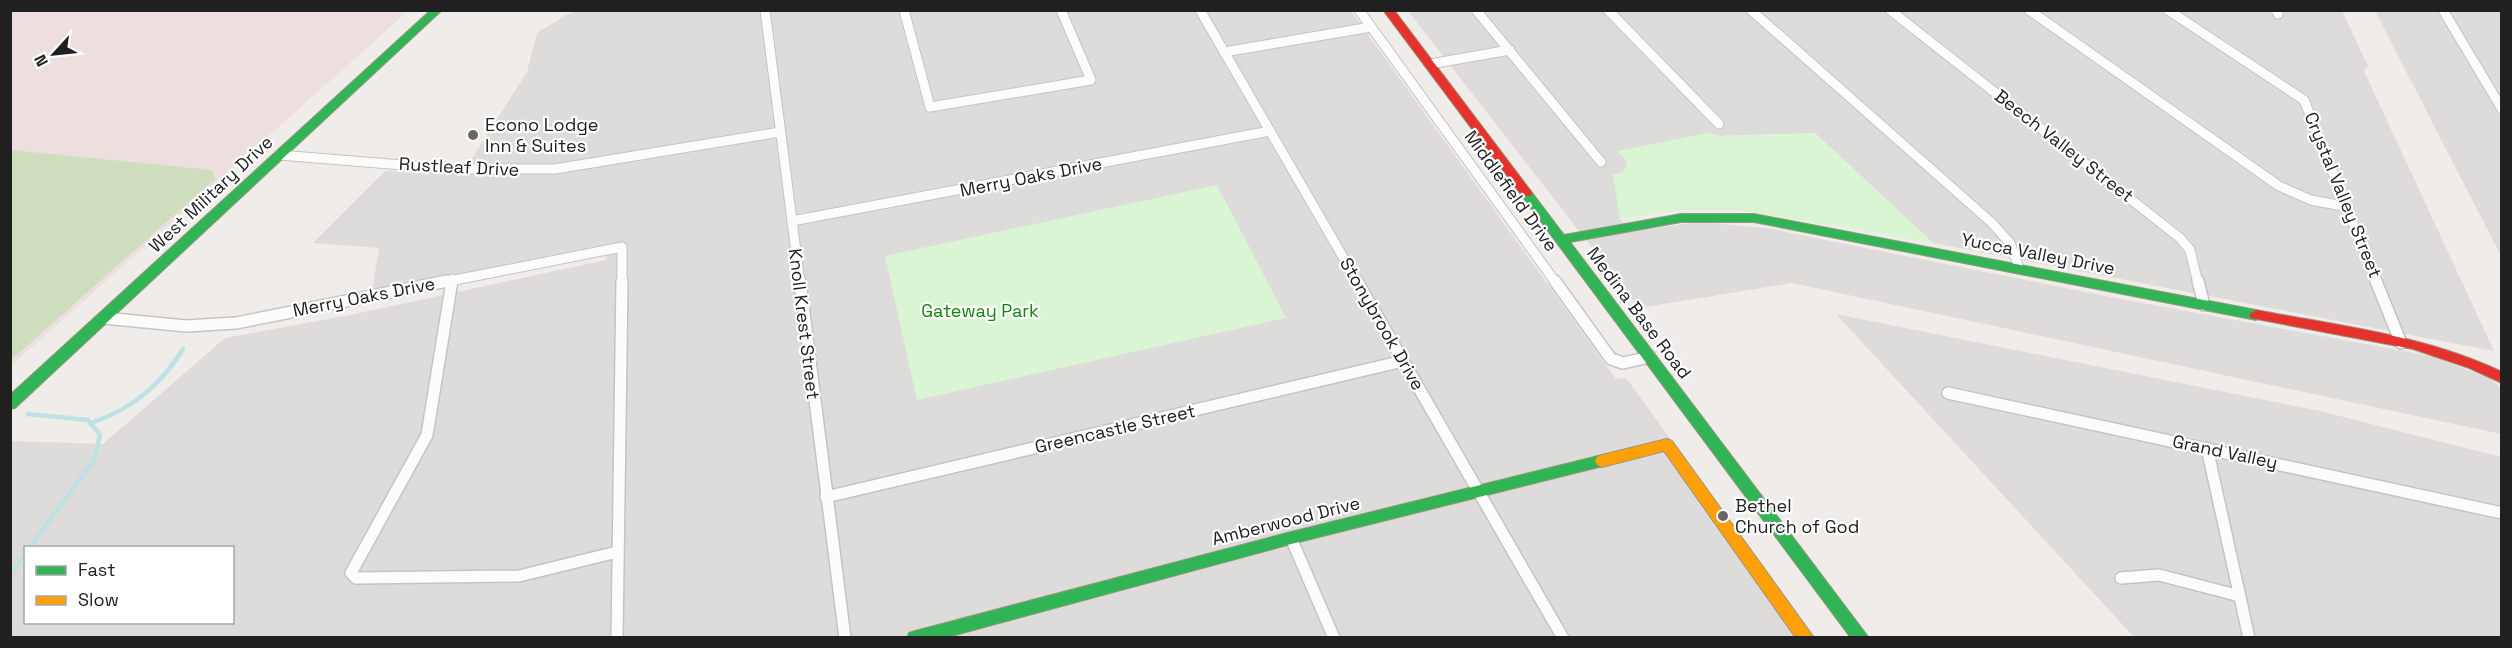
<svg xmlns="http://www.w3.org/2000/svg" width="2512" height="648" viewBox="0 0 2512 648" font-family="'Space Grotesk',sans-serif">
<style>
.residential{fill:#dedcdb;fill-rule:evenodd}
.military{fill:#eddfdd}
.forest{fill:#cfdebe}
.park{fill:#daf5d4}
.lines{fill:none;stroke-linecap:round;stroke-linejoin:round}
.stream{stroke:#bce2e3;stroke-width:4.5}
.street-far1-casing{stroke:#c6c4c3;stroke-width:11}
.street-casing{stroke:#c6c4c3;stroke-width:14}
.fast-casing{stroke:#9a987f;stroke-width:2}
.slow-casing{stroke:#9a987f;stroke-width:2}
.jam-casing{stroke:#9a987f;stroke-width:2}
.street-far1{stroke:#fdfcfc;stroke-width:9}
.street{stroke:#fdfcfc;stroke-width:11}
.fast{fill:#30b455;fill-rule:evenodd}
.slow{fill:#ff9f0a;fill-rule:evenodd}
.jam{fill:#e5322d;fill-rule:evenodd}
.poi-dot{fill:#686766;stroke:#fff;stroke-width:2}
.labels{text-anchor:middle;stroke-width:4.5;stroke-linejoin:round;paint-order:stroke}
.poi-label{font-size:18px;fill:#202020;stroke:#fff;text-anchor:start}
.street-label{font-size:18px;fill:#202020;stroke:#fff}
.park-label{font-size:18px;fill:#128607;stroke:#fff}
</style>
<rect width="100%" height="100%" fill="#efece9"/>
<g class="residential">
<path d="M 580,10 L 1351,11 L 1616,379 L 1626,378 L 1815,637 L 11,638 L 11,441 L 103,444 L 225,338 L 360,313 L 606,260 L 609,245 L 372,292 L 379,248 L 313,243 L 385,171 L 462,174 L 527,72 L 537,33 L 566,15 ZM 26,548 L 232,548 L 232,622 L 26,622 Z"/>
<polygon points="1408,11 2342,11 2368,66 2364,71 2494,351 1933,243 1815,133 1721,136 1707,133 1618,152 1628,162 1623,172 1620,219 1630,232 1698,222 1766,228 2121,299 2431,356 2491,379 2501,388 2501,434 1792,283 1639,308"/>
<polygon points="2375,11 2501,11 2501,256"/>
<polygon points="1836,314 2320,411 2501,457 2501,637 2134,637"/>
</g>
<polygon class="military" points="11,11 408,11 11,366"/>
<polygon class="forest" points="11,150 212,170 215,179 11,360"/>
<g class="park">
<polygon points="1707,133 1721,136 1815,133 1933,243 1741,210 1681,210 1620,219 1613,175 1623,172 1628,163 1618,151"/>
<polygon points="1217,185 1286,318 917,400 885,256"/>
</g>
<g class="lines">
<g class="stream">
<polyline points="28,414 88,420 100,435 94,460 29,548"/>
<path d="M 91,423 C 132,409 160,386 183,349"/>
<polyline points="10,575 26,553"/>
</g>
<g class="street-far1-casing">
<g id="street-far1">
<polyline points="765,10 800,283"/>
<polyline points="904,10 930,107 1091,80 1061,10"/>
<polyline points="1200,10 1358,283"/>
<polyline points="1359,10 1556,283"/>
<polyline points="1476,10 1601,162"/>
<polyline points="1608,10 1719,124"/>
<polyline points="1751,10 1992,223 2010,243 2019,268"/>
<polyline points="1890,10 2180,238 2190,250 2198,283"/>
<polyline points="2029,10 2279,186 2311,200 2348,207"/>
<polyline points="2168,10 2304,100 2377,283"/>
<polyline points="2276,10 2278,14"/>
<polyline points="2443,10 2502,109"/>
<polyline points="1224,52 1371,27"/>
<polyline points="1430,64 1510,50"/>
<polyline points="279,155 452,169 555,169 780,132"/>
<polyline points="792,221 1270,131"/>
<polyline points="440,283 622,247 622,283"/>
<polyline points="451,283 452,279"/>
</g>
</g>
<g class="street-casing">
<g id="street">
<polyline points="452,281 427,435 351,573 356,578 519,576 617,552"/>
<polyline points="800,281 845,638"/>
<polyline points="1357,281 1563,638"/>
<polyline points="1555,281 1611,359 1623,363 1650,357"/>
<polyline points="2198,281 2204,305"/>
<polyline points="2376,281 2401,343"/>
<polyline points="104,318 186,326 236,323 447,281"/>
<polyline points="1948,393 2502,513"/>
<polyline points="2207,448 2249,638"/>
<polyline points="826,497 1403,361"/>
<polyline points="1291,538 1334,638"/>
<polyline points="2121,578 2159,575 2240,596"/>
<polyline points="617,638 622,281"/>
</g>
</g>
<g class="fast-casing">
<g id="fast">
<polygon points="431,10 442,10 15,408 10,409 10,395"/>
<polygon points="1526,189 1530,190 1564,235 1681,214 1754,214 2256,310 2263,315 2256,320 1754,222 1681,222 1570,242 1869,638 1851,638 1522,196 1520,193 1522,190"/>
<polygon points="1602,455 1607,457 1609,461 1607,465 1291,544 944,638 907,638 909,633 915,631 1291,532"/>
</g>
</g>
<g class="slow-casing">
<polygon id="slow" points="1667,439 1672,441 1814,638 1796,638 1664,451 1602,467 1597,465 1595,461 1597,457 1602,455"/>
</g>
<g class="jam-casing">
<g id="jam">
<polygon points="1383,10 1394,10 1530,190 1532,193 1530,196 1522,196"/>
<path d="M 2256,310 C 2339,326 2424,335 2502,372 L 2502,383 L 2469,368 L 2413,349 L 2251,318 L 2249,315 Z"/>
</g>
</g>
<use href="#street-far1" class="street-far1"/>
<use href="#street" class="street"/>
<use href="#fast" class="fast"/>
<use href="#slow" class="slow"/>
<use href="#jam" class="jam"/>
</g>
<g class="poi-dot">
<circle cx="473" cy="135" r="6"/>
<circle cx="1723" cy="516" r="6"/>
</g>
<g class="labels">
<g class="poi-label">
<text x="485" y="131">Econo Lodge<tspan x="485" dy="21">Inn &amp; Suites</tspan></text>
<text x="1735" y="512">Bethel<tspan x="1735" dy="21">Church of God</tspan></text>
</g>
<g class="street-label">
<text transform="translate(2064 146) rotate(38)" y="6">Beech Valley Street</text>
<text transform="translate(459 167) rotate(3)" y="6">Rustleaf Drive</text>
<text transform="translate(1031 177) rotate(-11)" y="6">Merry Oaks Drive</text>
<text transform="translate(1511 191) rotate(54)" y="6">Middlefield Drive</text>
<text transform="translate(211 194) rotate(-43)" y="6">West Military Drive</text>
<text transform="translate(2343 195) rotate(68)" y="6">Crystal Valley Street</text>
<text transform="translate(2038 254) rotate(11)" y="6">Yucca Valley Drive</text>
<text transform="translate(364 297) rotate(-11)" y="6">Merry Oaks Drive</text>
<text transform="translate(1639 313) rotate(53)" y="6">Medina Base Road</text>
<text transform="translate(804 324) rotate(83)" y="6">Knoll Krest Street</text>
<text transform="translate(1382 324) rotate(60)" y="6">Stonybrook Drive</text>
<text transform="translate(1115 429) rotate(-13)" y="6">Greencastle Street</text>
<text transform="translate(2225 452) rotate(12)" y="6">Grand Valley</text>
<text transform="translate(1286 521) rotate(-14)" y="6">Amberwood Drive</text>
</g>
<g class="park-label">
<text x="980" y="317">Gateway Park</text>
</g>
</g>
<rect width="2512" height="648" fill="none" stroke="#202020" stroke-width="24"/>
<rect x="24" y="546" width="210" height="78" fill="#ffffff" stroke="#a6a6a6" stroke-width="1.5"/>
<rect x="36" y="566" width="30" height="9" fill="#30b455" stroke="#a6a6a6" stroke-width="1.5"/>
<text x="78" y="576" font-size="18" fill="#202020">Fast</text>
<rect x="36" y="596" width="30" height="9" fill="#ff9f0a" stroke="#a6a6a6" stroke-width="1.5"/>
<text x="78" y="606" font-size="18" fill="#202020">Slow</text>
<g transform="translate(54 54) rotate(243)" stroke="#ffffff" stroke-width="4.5" paint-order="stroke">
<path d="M0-4.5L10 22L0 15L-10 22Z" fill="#202020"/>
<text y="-9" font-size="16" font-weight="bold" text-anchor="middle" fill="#202020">N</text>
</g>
</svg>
